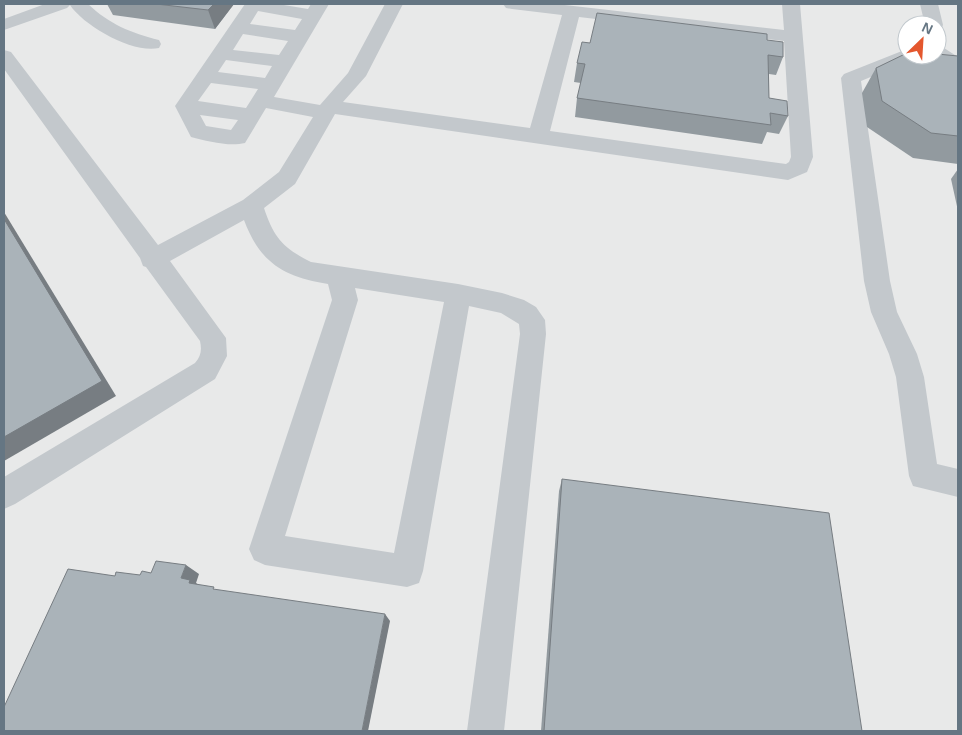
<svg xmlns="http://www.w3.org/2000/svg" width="962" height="735" viewBox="0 0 962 735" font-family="Helvetica,sans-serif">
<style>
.built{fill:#e8e9e9;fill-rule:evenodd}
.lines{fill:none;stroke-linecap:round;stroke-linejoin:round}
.minor{fill:#c3c8cc;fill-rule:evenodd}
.wall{fill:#929a9f}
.shaded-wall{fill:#777d82}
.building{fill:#aab3b9;stroke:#777d82}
</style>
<rect width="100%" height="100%" fill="#fafaf8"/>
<path class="built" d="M 4,4 L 958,4 L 958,731 L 4,731 ZM 907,25 L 937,25 L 937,55 L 907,55 Z"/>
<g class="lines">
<g class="minor">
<path d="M 45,4 L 88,4 C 109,24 131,33 159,40 L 161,44 L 159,48 C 133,54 84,26 70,5 L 67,8 L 4,30 L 4,19 Z"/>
<path d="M 245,4 L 278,4 L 308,9 L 311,4 L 329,4 L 274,97 L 320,105 L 348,73 L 385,4 L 403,4 L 366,76 L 343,102 L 530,128 L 562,15 L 512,9 L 506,8 L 503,4 L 556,4 L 784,30 L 782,4 L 800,4 L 813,157 L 807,172 L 788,180 L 335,114 L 295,184 L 264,208 C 274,238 283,248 311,262 L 458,284 L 502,293 L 524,300 L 536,307 L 545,320 L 546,334 L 504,731 L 467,731 L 520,334 L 519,324 L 501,313 L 469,306 L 423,571 L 419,583 L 407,587 L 265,565 L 254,560 L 249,549 L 332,300 L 328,284 C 284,277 260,263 244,220 L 170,261 L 226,338 L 227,356 L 215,379 L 15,504 L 4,509 L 4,477 L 195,363 C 201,356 202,350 200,341 L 146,267 L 143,266 L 140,258 L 4,69 L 4,50 L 11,52 L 158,245 L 243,200 L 279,172 L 313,117 L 266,108 L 245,143 C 229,147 207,141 191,137 L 175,106 ZM 258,11 L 302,19 L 295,30 L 250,24 ZM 579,17 L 784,41 L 791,157 L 789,162 L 786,164 L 550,131 ZM 243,34 L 288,41 L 279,55 L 233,50 ZM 226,60 L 272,66 L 265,78 L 218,72 ZM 211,83 L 258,89 L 246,108 L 198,101 ZM 200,115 L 238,120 L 231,130 L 206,126 ZM 355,288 L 444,302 L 394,553 L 285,536 L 358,300 Z"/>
<polygon points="920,4 938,4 943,25 941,29 937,30 937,25 925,25"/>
<polygon points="937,46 944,48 958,57 958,71 951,69 930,56 937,55"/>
<polygon points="907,49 907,55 917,55 914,59 861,81 890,281 897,312 917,354 924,377 937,464 958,469 958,497 913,486 909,476 896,377 889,354 871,312 864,281 841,78 844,74"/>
</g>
</g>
<g class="wall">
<polygon points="107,4 234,4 215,29 113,15"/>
<polygon points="767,40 783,57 776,75 769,74 769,98 788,116 779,134 767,132 762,144 575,117 577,98 581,83 574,82 577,63"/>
<polygon points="958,56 958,164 913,158 867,127 862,93 876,68"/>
<polygon points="958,169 958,211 951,179"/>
<polygon points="562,479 862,731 541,731 559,491"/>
</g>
<g class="shaded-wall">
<polygon points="214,4 234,4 215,29 208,10"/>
<polygon points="4,212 116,396 4,461"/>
<polygon points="186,565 199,574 196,583 203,588 202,591 181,578"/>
<polygon points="385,614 390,621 368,731 362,731"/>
</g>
<g class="building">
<polygon points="156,4 214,4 208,10"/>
<polygon points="597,13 767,34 767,40 783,42 783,57 768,55 769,98 787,101 788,116 770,113 771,125 577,98 585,64 577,63 582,42 590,43"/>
<polygon points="907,53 907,55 937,55 937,54 958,56 958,136 931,133 882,101 876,68"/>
<polygon points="4,219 102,381 4,437"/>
<polygon points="562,479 829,513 862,731 544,731"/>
<polygon points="156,561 186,565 181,578 190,580 189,583 214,587 213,589 385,614 362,731 4,731 4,707 68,569 115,576 116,572 140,575 142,571 151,573"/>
</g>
<rect width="962" height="735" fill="none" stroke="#657683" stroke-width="10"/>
<g transform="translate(922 40) rotate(25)"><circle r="24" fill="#ffffff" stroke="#c1c8cd"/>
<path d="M0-4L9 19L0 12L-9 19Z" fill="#e4572e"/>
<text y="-8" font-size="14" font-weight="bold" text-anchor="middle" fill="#657683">N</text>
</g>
</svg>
